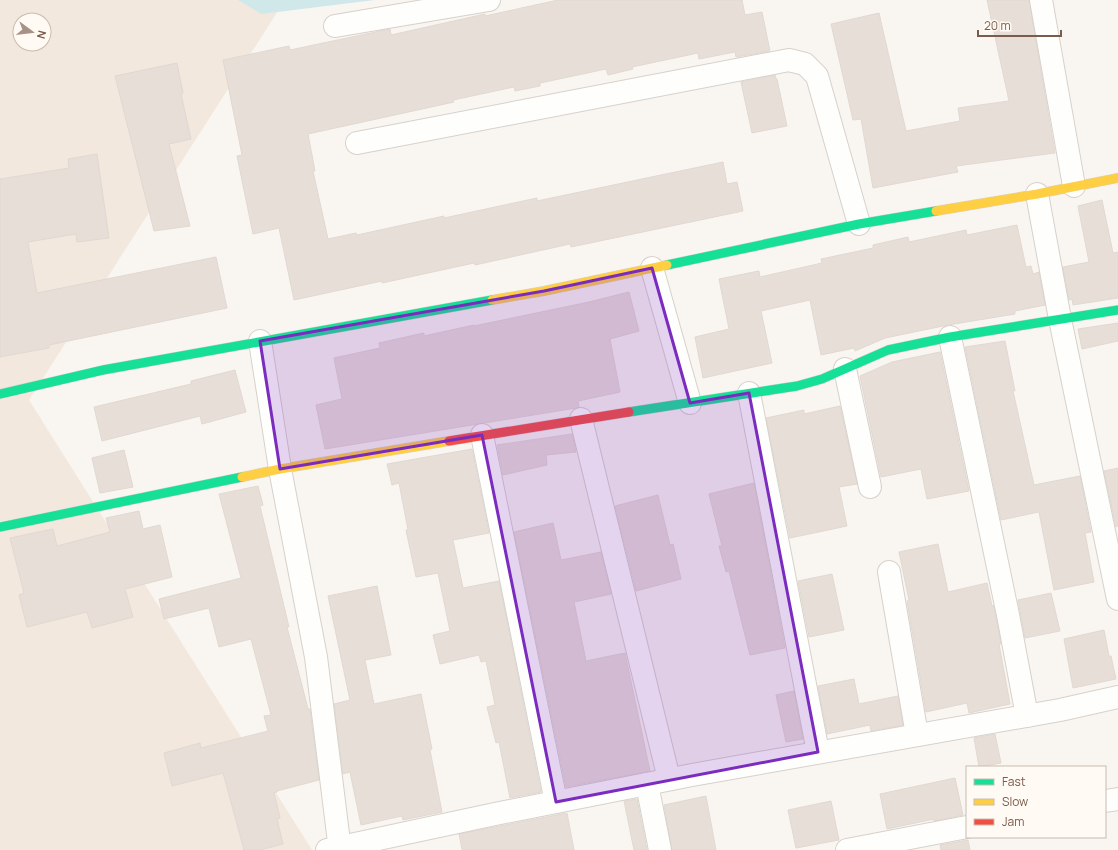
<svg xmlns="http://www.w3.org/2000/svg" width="1118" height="850" viewBox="0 0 1118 850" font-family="Manrope,sans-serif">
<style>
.residential{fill:#f2e8de;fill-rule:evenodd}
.water{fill:#d0e8ea}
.building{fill:#e6ded7;stroke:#e2d8d2}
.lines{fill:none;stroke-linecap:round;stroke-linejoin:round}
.street-casing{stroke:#d7d1cb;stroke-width:24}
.fast-casing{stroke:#d9d2cb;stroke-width:10}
.slow-casing{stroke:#d9d2cb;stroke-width:10}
.jam-casing{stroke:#d9d2cb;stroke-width:10}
.street{stroke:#fefefd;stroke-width:22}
.fast{stroke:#16e098;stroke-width:9}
.slow{stroke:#ffcf43;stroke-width:9}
.jam{stroke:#f24e42;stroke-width:9}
.marked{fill:#7b2cbf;fill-opacity:0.2;stroke:#7b2cbf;stroke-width:3;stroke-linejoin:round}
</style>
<rect width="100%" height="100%" fill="#f9f5f0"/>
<path class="residential" d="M 0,0 L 285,0 L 29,400 L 312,850 L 0,850 ZM 20,20 L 44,20 L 44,44 L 20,44 Z"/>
<polygon class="water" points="238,0 375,0 261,14"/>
<g class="building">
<polygon points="558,0 742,0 745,15 762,12 770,51 736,57 735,52 699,59 698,53 632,67 633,69 608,75 606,69 540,83 540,86 515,91 514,87 453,100 454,102 308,134 315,171 313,171 328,239 356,233 357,235 444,216 444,218 537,198 537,201 723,162 727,184 737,182 743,211 571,247 570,244 475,265 474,263 382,283 382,281 294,300 279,228 253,234 237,156 242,155 223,60 289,46 290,50 390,29 391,35 485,14 485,16"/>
<polygon points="987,0 1029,0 1055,153 956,166 958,172 873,188 861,119 853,120 831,24 879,13 906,131 960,121 958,108 1009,101"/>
<polygon points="177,63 183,93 181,94 191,139 169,144 190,226 154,231 115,76"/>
<polygon points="775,75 776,79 777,79 787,126 752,133 741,82"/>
<polygon points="97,154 109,238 77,242 76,234 28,242 37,293 216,257 227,308 49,345 49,348 0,357 0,179 69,168 68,159"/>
<polygon points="1102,200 1113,253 1118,252 1118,298 1073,305 1072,299 1069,300 1063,267 1089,262 1078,206"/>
<polygon points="1017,225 1026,267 1031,266 1033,274 1039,272 1045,305 1015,311 1015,314 948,325 885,338 855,351 854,348 821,355 810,300 761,311 772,363 703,378 695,337 729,329 719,279 759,271 760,277 822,263 821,259 873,248 873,245 908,237 909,242 966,230 967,235"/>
<polygon points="629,292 639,331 610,339 620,392 578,401 579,407 576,408 325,449 316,405 342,399 334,358 380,348 379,343 424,333 424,336 474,325 474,326 589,302"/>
<polygon points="1118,323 1118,341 1082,349 1078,329"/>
<polygon points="1005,341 1015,391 1013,391 1034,485 1080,476 1091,532 1085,533 1094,582 1054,590 1039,512 1001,520 965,347"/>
<polygon points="940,352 969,491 927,499 921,469 881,477 860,376 892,362"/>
<polygon points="235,370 246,412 202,424 200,416 102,441 94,407 191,384 191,381"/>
<polygon points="840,406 857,484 839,487 847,526 790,538 766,418 804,410 804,414"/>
<polygon points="572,434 576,452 546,455 547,465 503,475 497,445"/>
<polygon points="472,449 489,533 453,540 463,588 499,581 541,792 510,798 499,742 496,743 487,707 495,705 486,661 481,662 479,655 440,664 433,635 450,631 438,573 416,577 406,530 408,530 399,483 392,485 387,464"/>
<polygon points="124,450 133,487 100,493 92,458"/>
<polygon points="1118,468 1118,526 1116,527 1104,471"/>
<polygon points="754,483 785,648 750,655 729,571 726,572 719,546 722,546 709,494"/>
<polygon points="258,486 263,505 260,506 289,627 287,627 308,709 310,709 319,780 277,791 277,792 274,793 280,818 277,819 283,844 260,850 244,850 223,773 172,786 164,753 200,743 201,748 268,731 264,716 271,715 251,639 219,647 209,608 164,619 159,599 241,578 219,494"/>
<polygon points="658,495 670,545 673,544 681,579 636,591 615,506"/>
<polygon points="139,511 143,529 160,525 172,577 125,589 133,617 92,628 87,612 27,627 19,595 24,593 10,538 53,529 57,546 110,532 106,518"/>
<polygon points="553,523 561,560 601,552 611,594 574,602 586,661 625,653 650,771 566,787 514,532"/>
<polygon points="938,544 948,592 987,583 992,606 993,605 996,617 1001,644 999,644 1010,704 969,713 967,703 926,712 907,601 909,600 899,552"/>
<polygon points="832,574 844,630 809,637 798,581"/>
<polygon points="377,586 391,655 365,660 374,704 421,694 432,749 430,750 442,812 403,820 402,816 361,825 350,772 343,774 334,704 350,700 328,596"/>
<polygon points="1051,593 1060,631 1025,638 1018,600"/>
<polygon points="1104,630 1109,656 1111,656 1116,679 1073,688 1064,639"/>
<polygon points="854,679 859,704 898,696 903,725 871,731 870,725 827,734 818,686"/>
<polygon points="794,691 803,739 786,742 776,695"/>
<polygon points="995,734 1001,763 979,767 974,738"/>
<polygon points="955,778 963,815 934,821 934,819 887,829 880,794"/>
<polygon points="706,796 716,850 672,850 664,805"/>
<polygon points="637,799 647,850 634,850 624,801"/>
<polygon points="831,801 839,840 796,848 788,810"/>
<polygon points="567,813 574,850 462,850 459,834"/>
<polygon points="968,840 970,850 941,850 940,845"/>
</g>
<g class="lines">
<g class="street-casing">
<g id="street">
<polyline points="1041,0 1074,186"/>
<polyline points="335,26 489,0"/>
<polyline points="357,143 789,60 805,64 817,76 859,224"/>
<polyline points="1037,194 1060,319 1118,599"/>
<polyline points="652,268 690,403"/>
<polyline points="950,337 1008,615 1027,716"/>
<polyline points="260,341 280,469 316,657 340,850"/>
<polyline points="845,369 870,487"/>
<polyline points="749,393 818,752"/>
<polyline points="581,419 669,779"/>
<polyline points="482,435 556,802"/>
<polyline points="889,572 917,735"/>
<polyline points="647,784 660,850"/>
<polyline points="1105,801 1118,799"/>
<polyline points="327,850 495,814 692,775 1060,710 1118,697"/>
<polyline points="847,850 967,827"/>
</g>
</g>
<g class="fast-casing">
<g id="fast">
<polyline points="667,265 859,224 936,211"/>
<polyline points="0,394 103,370 492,300"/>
<polyline points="629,412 797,386 822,379 888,350 950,337 1118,310"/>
<polyline points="0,527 242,477"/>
</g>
</g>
<g class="slow-casing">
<g id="slow">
<polyline points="936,211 1037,194 1118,178"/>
<polyline points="492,300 544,291 667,265"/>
<polyline points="242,477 280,469 449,441"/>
</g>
</g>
<g class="jam-casing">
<polyline id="jam" points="449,441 629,412"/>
</g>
<use href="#street" class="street"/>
<use href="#fast" class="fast"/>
<use href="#slow" class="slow"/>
<use href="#jam" class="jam"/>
</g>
<path class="marked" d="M 652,268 L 690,403 L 749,393 L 818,752 L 556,802 L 482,435 L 280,469 L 260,341 L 544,291 Z"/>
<rect x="966" y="766" width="140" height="72" fill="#fffaf3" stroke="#cabbb1"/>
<rect x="974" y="779" width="20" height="6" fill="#16e098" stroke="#cabbb1"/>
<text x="1002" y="786" font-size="12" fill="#7a5c4d">Fast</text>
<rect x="974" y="799" width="20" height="6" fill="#ffcf43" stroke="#cabbb1"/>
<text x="1002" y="806" font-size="12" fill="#7a5c4d">Slow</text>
<rect x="974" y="819" width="20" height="6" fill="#f24e42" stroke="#cabbb1"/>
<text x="1002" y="826" font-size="12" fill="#7a5c4d">Jam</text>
<g transform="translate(32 32) rotate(105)"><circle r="19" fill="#fffaf3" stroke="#cabbb1"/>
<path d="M0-3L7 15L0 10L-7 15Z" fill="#a69286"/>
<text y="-6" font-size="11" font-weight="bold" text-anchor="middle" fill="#7a5c4d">N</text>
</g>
<path d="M978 30v6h83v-6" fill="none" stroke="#7a5c4d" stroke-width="2"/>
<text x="984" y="30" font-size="12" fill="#7a5c4d" stroke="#fffaf3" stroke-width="3" paint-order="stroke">20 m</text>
</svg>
